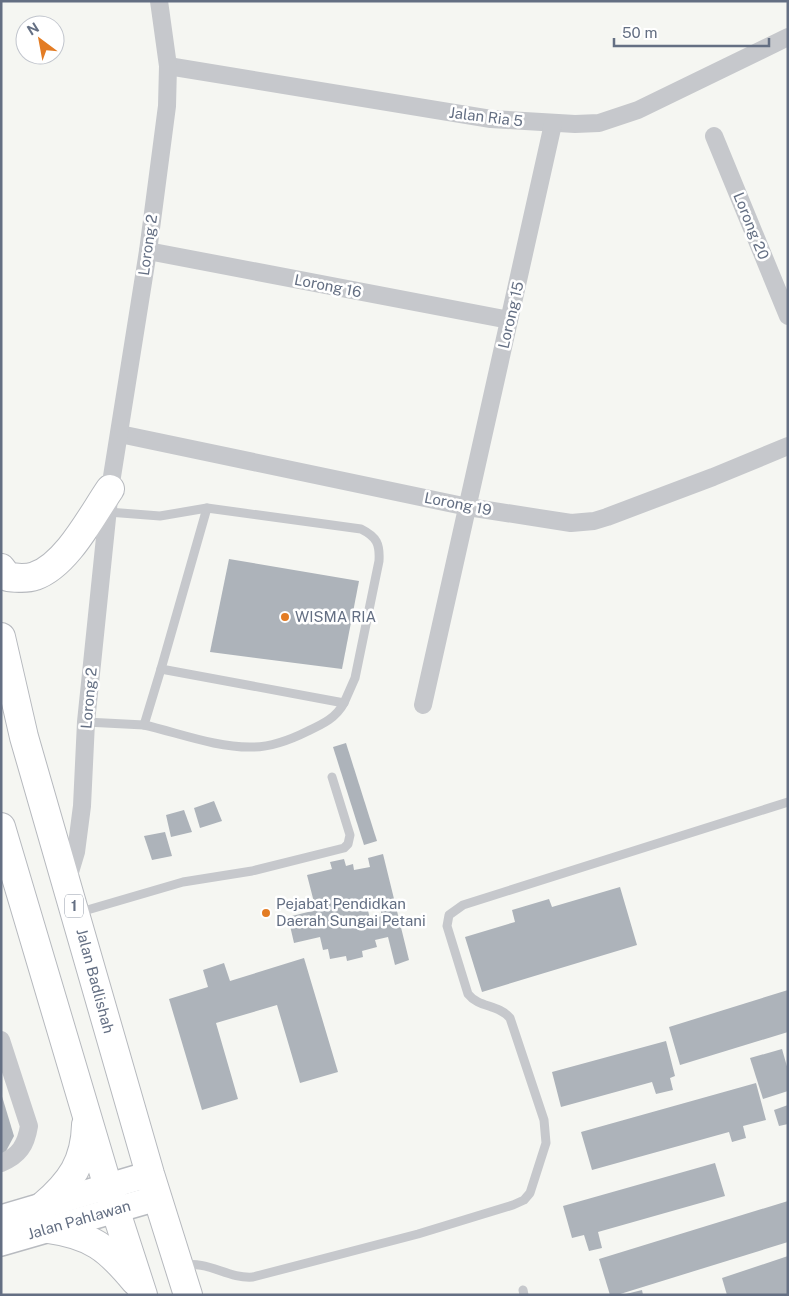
<svg xmlns="http://www.w3.org/2000/svg" width="789" height="1296" viewBox="0 0 789 1296" font-family="'Public Sans',sans-serif">
<style>
.building{fill:#adb3ba;fill-rule:evenodd}
.lines{fill:none;stroke-linecap:round;stroke-linejoin:round}
.secondary-casing{stroke:#b8bbc0;stroke-width:28}
.primary-casing{stroke:#b6b9be;stroke-width:30}
.lane{stroke:#c6c8cc;stroke-width:9}
.street{stroke:#c6c8cc;stroke-width:18}
.secondary{stroke:#fff;stroke-width:25}
.primary{stroke:#fff;stroke-width:28}
.poi-dot{fill:#e37c24;stroke:#fff;stroke-width:2}
.labels{text-anchor:middle;stroke-width:5;stroke-linejoin:round;paint-order:stroke}
.shield{fill:#fff;stroke:#929aa8;stroke-width:1}
.shield-label{font-size:14px;font-weight:bold;fill:#646f83}
.street-label{font-size:15px;fill:#646f83;stroke:#fff}
.poi-label{font-size:15px;fill:#646f83;stroke:#fff;text-anchor:start}
</style>
<rect width="100%" height="100%" fill="#f5f6f2"/>
<g class="building">
<polygon points="229,559 359,581 342,669 210,652"/>
<polygon points="346,743 377,841 364,845 333,747"/>
<polygon points="214,801 222,821 200,828 194,808"/>
<polygon points="184,810 192,832 171,837 166,815"/>
<polygon points="165,832 172,856 152,860 144,836"/>
<path d="M 383,854 L 409,960 L 395,965 L 388,937 L 375,940 L 377,947 L 362,951 L 363,957 L 347,961 L 346,956 L 330,959 L 328,949 L 323,950 L 320,937 L 294,943 L 288,917 L 316,910 L 307,875 L 332,869 L 330,862 L 344,859 L 346,866 L 353,864 L 354,870 L 370,867 L 368,858 ZM 378,899 L 382,916 L 370,919 L 366,902 Z"/>
<polygon points="620,887 637,945 482,992 465,937 515,922 512,910 549,899 552,907"/>
<polygon points="304,958 338,1072 300,1083 277,1005 216,1023 238,1099 202,1110 169,999 208,987 203,970 224,963 230,981"/>
<polygon points="788,990 788,1032 680,1065 669,1027"/>
<polygon points="666,1041 675,1076 670,1078 673,1090 656,1094 652,1082 561,1107 552,1072"/>
<polygon points="782,1049 788,1070 788,1091 763,1099 750,1058"/>
<polygon points="756,1083 766,1120 743,1126 746,1138 732,1142 729,1132 592,1170 581,1132"/>
<polygon points="1,1093 14,1136 5,1153 1,1154"/>
<polygon points="788,1105 788,1124 779,1126 774,1110"/>
<polygon points="715,1163 725,1196 598,1232 602,1248 589,1251 584,1235 572,1238 563,1206"/>
<polygon points="788,1201 788,1242 617,1295 610,1295 599,1259"/>
<polygon points="788,1256 788,1295 727,1295 722,1278"/>
<polygon points="642,1290 643,1295 626,1295 626,1294"/>
</g>
<g class="lines">
<g class="secondary-casing">
<g id="secondary">
<polyline points="1,1218 150,1174"/>
<polyline points="1,1243 157,1198"/>
</g>
</g>
<g class="primary-casing">
<g id="primary">
<path d="M 1,568 L 8,577 C 17,578 27,579 35,576 C 67,565 92,515 110,489"/>
<polyline points="1,637 24,737 150,1174 188,1295"/>
<polyline points="1,827 108,1187 143,1295"/>
<path d="M 43,1206 C 71,1182 85,1162 86,1125"/>
<path d="M 48,1229 C 91,1235 108,1248 135,1281"/>
</g>
</g>
<g class="lane">
<polyline points="161,669 207,508"/>
<path d="M 86,722 L 144,725 L 161,669 L 344,703 L 355,678 L 379,561 C 380,544 377,537 361,529 L 207,508 L 160,516 L 108,512"/>
<path d="M 144,725 C 179,733 217,748 253,747 C 272,747 292,739 308,731 C 323,724 336,718 344,703"/>
<polyline points="77,913 183,882 252,871 344,848 348,844 350,835 332,777"/>
<path d="M 181,1266 C 207,1259 227,1279 253,1277 L 418,1234 L 513,1205 L 524,1200 L 530,1193 L 546,1143 L 544,1120 L 510,1018 C 498,1004 479,1008 468,994 L 447,926 L 449,915 L 463,905 L 788,802"/>
<polyline points="523,1290 524,1295"/>
</g>
<g class="street">
<polyline points="168,66 491,119 575,124 599,123 638,110 788,37"/>
<polyline points="714,136 788,316"/>
<polyline points="148,251 509,320"/>
<polyline points="120,434 468,507 571,523 594,521 607,517 713,477 788,446"/>
<polyline points="423,705 553,124"/>
<polyline points="67,882 76,852 82,806 86,722 110,489 148,251 167,106 168,66 159,1"/>
<path d="M 1,1040 L 29,1126 C 26,1145 19,1156 1,1163"/>
</g>
<use href="#secondary" class="secondary"/>
<use href="#primary" class="primary"/>
</g>
<g class="poi-dot">
<circle cx="285" cy="617" r="5"/>
<circle cx="266" cy="913" r="5"/>
</g>
<g class="labels">
<rect class="shield" x="65" y="894.5" width="18" height="23" rx="4"/>
<g class="shield-label">
<text x="74" y="911">1</text>
</g>
<g class="street-label">
<text transform="translate(486 117) rotate(7)" y="5">Jalan Ria 5</text>
<text transform="translate(751 226) rotate(68)" y="5">Lorong 20</text>
<text transform="translate(148 245) rotate(-82)" y="5">Lorong 2</text>
<text transform="translate(328 286) rotate(11)" y="5">Lorong 16</text>
<text transform="translate(511 315) rotate(-77)" y="5">Lorong 15</text>
<text transform="translate(458 504) rotate(11)" y="5">Lorong 19</text>
<text transform="translate(89 698) rotate(-85)" y="5">Lorong 2</text>
<text transform="translate(95 981) rotate(75)" y="5">Jalan Badlishah</text>
<text transform="translate(79 1220) rotate(-16)" y="5">Jalan Pahlawan</text>
</g>
<g class="poi-label">
<text x="295" y="622">WISMA RIA</text>
<text x="276" y="909">Pejabat Pendidkan<tspan x="276" dy="17">Daerah Sungai Petani</tspan></text>
</g>
</g>
<rect width="789" height="1296" fill="none" stroke="#646f83" stroke-width="5"/>
<g transform="translate(40 40) rotate(328)"><circle r="24" fill="#ffffff" stroke="#c1c5cd"/>
<path d="M0-4L9 19L0 12L-9 19Z" fill="#e37c24"/>
<text y="-8" font-size="14" font-weight="bold" text-anchor="middle" fill="#646f83">N</text>
</g>
<path d="M614 38v8h155v-8" fill="none" stroke="#646f83" stroke-width="2.5"/>
<text x="622" y="38" font-size="15" fill="#646f83" stroke="#ffffff" stroke-width="4" paint-order="stroke">50 m</text>
</svg>
